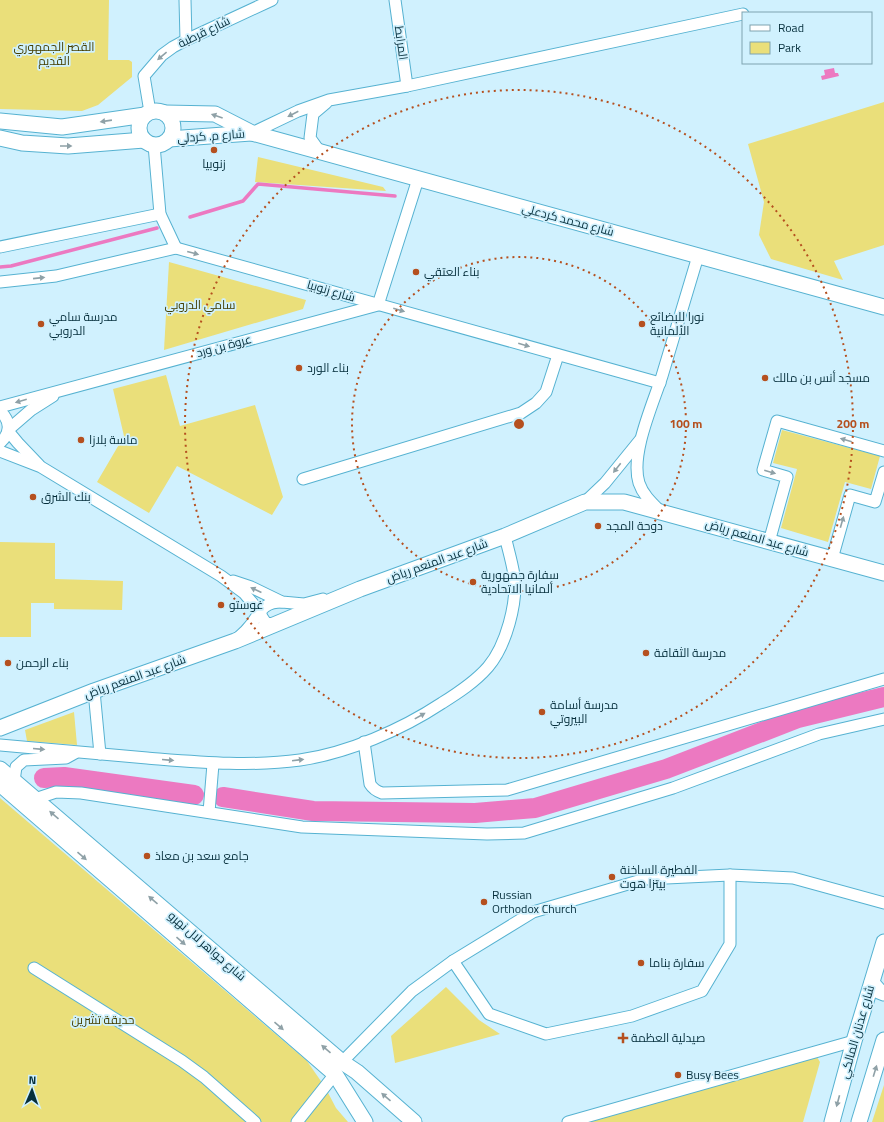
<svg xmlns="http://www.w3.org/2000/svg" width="884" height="1122" viewBox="0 0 884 1122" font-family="'Titillium Web',Cairo,sans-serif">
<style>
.green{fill:#eadf7a}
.water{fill:#ec79c1}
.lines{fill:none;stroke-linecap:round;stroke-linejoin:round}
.stream{stroke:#ec79c1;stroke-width:3.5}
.river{stroke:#ec79c1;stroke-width:20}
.minor-casing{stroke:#56b2d1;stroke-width:13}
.secondary-casing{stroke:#56b2d1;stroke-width:17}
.minor{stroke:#fff;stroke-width:11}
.secondary{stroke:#fff;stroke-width:15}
.oneway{fill:#8fa1a7}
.ring{fill:none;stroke:#b5501f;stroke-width:2;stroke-dasharray:2 4}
.poi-dot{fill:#b5501f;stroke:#d0f1fe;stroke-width:1.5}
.labels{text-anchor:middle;stroke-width:3.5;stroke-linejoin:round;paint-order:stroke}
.street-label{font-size:12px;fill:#062f3c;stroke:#d0f1fe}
.park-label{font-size:12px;fill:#453f00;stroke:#d0f1fe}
.poi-label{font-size:12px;fill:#062f3c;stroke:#d0f1fe;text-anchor:start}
.centre{fill:#b5501f;stroke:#d0f1fe;stroke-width:2}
.ring-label{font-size:12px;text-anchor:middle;font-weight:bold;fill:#b5501f;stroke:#d0f1fe;stroke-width:3.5;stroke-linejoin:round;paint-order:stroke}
</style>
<rect width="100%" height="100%" fill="#d0f1fe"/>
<g class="green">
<polygon points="0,0 109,0 108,60 129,60 132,62 132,77 98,105 82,111 0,109"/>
<polygon points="884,102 884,245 834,261 843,280 771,259 759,235 764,202 748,144"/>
<polygon points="258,157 383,187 386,191 255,182"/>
<polygon points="169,262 306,300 303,309 164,350"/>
<polygon points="166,375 180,426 255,405 283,497 272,515 177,466 149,513 97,482 124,436 113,389"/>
<polygon points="782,430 880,456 871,489 845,482 828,542 781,528 797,469 773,463"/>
<polygon points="0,542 55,543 55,579 123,581 122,610 54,609 54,603 31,603 31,637 0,637"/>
<polygon points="74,712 77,745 27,741 25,730"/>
<polygon points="0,798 307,1061 325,1087 336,1108 348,1122 0,1122"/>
<polygon points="446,987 479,1020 500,1034 395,1063 391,1036"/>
<polygon points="814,1052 820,1062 803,1122 586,1122"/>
<polygon points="884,1085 884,1122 872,1122"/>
</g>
<polygon class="water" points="834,68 835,73 838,73 839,76 822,80 821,76 825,75 824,70"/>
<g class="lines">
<g class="stream">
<polyline points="190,217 243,201 258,184 395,196"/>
<polyline points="0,267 11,266 157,228"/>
</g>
<g class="river">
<polyline points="44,778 64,777 194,795"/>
<polyline points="223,797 313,811 475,813 535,808 666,769 798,718 884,697"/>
</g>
<g class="minor-casing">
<g id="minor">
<polyline points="185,0 186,40"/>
<polyline points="395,0 407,86"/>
<polyline points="150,112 144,76 162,55 173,47 186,40 272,0"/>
<polyline points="252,133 298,111 329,100 407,86 743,14"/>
<polyline points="154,145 160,214 176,248"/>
<polyline points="320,152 310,138 313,114 326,103"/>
<polyline points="0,247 160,214"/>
<polyline points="0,282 56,276 176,248 660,383"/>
<polyline points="0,407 378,305 418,179"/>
<path d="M 0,411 C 11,421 11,433 0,443"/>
<polyline points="9,429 31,410 53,396"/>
<polyline points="8,431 18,443 39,465"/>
<polyline points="0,451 41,467 221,576 244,593 260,612 262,617 266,623 276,624"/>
<polyline points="303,479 521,413 536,403 546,392 558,355"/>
<polyline points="585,502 605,483 640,440"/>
<path d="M 661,512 C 652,503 643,495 639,483 C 630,454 653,404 662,376 C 674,336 686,296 698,256"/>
<polyline points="769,542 787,477 763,470 777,421 884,451"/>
<polyline points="832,559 850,495 875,502 884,472"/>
<polyline points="233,581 251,587 282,602 304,604 323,599"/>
<path d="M 239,637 C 242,634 245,632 248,628 C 260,615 260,602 282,602"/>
<polyline points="94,691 100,754"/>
<path d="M 364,742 L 370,784 C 373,789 376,791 382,793 L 507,790 L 884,679"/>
<path d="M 0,745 C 49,749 98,754 147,758 C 198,762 249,767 300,760 C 348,753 401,730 442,703 C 458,693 475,682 488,667 C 506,646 518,602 514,575 C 512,562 508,549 505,536"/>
<polyline points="14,781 16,767 24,760 66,758 75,753"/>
<polyline points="35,799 56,792 81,793 302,827 487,834 524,833 673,788 819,734 884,719"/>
<polyline points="209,812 213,764"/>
<polyline points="453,961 489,1014 546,1034 632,1016 702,991 730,944 730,875"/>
<polyline points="34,968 182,1061 204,1077 255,1122"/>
<polyline points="342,1062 412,991 453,961 533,912 645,879 730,875 793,878 884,903"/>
<polyline points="297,1122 335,1074"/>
<polyline points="568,1122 854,1041"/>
</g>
</g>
<g class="secondary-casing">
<g id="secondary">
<circle cx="156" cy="128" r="17"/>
<polyline points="165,113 215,114 252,133 884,307"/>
<polyline points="0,121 62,127 145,115"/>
<polyline points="0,138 22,143 68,146 144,140"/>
<polyline points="169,139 251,133"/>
<polyline points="0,728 94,691 235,641 360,589 505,536 585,502 624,502 884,573"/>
<polyline points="0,769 342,1062 357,1072 414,1122"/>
<polyline points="0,784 335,1074 365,1122"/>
<polyline points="872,983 879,991 884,993"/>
<polyline points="832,1122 854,1041 884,942"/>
<polyline points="859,1122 884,1040"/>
</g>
</g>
<use href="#minor" class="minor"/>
<use href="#secondary" class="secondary"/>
</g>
<defs><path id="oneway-solid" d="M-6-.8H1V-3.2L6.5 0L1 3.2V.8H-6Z"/></defs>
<g class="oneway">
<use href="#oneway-solid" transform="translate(162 56) rotate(140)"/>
<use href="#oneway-solid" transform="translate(293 114) rotate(153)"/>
<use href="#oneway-solid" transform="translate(217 116) rotate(-161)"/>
<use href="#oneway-solid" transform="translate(106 121) rotate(172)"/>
<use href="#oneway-solid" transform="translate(66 146)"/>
<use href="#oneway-solid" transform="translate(193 253) rotate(15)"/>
<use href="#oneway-solid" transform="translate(39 278) rotate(-6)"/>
<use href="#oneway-solid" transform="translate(399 310) rotate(16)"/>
<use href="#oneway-solid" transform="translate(524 345) rotate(16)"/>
<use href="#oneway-solid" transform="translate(21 401) rotate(164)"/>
<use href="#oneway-solid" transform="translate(846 440) rotate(-164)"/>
<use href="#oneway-solid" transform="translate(617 468) rotate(128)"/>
<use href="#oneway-solid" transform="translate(770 472) rotate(16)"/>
<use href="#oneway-solid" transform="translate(842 522) rotate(-74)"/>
<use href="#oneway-solid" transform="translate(256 590) rotate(-155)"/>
<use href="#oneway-solid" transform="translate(420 716) rotate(-29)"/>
<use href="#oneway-solid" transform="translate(39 749) rotate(5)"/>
<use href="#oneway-solid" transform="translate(168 760) rotate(5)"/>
<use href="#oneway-solid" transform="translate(298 760) rotate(-7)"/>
<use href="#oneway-solid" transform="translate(54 815) rotate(-139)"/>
<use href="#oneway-solid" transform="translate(82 856) rotate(41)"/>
<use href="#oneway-solid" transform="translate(153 900) rotate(-139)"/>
<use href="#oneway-solid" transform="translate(181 941) rotate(41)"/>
<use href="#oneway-solid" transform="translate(279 1026) rotate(41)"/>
<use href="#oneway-solid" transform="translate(326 1049) rotate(-139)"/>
<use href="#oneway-solid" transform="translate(875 1071) rotate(-73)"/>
<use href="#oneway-solid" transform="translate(386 1097) rotate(-139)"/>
<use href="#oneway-solid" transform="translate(838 1101) rotate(105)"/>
</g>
<g class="ring">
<circle cx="519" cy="424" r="167"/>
<circle cx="519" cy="424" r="334"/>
</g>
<g class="poi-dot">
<circle cx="214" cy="150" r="4"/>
<circle cx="416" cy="272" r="4"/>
<circle cx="41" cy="324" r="4"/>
<circle cx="642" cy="324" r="4"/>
<circle cx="299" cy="368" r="4"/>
<circle cx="765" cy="378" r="4"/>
<circle cx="81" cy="440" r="4"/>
<circle cx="33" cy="497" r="4"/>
<circle cx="598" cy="526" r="4"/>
<circle cx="473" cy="582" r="4"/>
<circle cx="221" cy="605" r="4"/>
<circle cx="646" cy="653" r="4"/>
<circle cx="8" cy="663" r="4"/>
<circle cx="542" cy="712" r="4"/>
<circle cx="147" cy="856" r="4"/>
<circle cx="612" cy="877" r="4"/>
<circle cx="484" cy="902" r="4"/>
<circle cx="641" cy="963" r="4"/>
<path d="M621 1032h4v4h4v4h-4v4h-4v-4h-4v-4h4z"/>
<circle cx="678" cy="1075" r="4"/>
</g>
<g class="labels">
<g class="street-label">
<text transform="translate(204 32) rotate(-26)" y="4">شارع قرطبة</text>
<text transform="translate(401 43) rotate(82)" y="4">المرابط</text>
<text transform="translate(211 136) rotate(-4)" y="4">شارع م. كردلي</text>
<text transform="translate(568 220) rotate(15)" y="4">شارع محمد كردعلي</text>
<text transform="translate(331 291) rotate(16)" y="4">شارع زنوبيا</text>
<text transform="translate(224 346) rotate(-15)" y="4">عروة بن ورد</text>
<text transform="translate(757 538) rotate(16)" y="4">شارع عبد المنعم رياض</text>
<text transform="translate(437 561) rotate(-20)" y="4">شارع عبد المنعم رياض</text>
<text transform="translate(135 677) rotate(-20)" y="4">شارع عبد المنعم رياض</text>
<text transform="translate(207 946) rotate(41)" y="4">شارع جواهر لال نهرو</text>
<text transform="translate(857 1032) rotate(-74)" y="4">شارع عدنان المالكي</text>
</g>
<g class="park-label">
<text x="54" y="51">القصر الجمهوري<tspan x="54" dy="14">القديم</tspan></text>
<text x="200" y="309">سامي الدروبي</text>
<text x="103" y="1024">حديقة تشرين</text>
</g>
<g class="poi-label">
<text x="214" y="168" text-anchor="middle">زنوبيا</text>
<text x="424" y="276">بناء العتقي</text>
<text x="49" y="321">مدرسة سامي<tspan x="49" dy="14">الدروبي</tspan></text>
<text x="650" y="321">نورا للبضائع<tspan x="650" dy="14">الألمانية</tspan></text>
<text x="307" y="372">بناء الورد</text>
<text x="773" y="382">مسجد أنس بن مالك</text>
<text x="89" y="444">ماسة بلازا</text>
<text x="41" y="501">بنك الشرق</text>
<text x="606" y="530">دوحة المجد</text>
<text x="481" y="579">سفارة جمهورية<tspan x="481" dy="14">ألمانيا الاتحادية</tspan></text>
<text x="229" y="609">غوستو</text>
<text x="654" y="657">مدرسة الثقافة</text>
<text x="16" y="667">بناء الرحمن</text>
<text x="550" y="709">مدرسة أسامة<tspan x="550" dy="14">البيروتي</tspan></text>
<text x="155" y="860">جامع سعد بن معاذ</text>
<text x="620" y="874">الفطيرة الساخنة<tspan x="620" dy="14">بيتزا هوت</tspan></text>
<text x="492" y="899">Russian<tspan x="492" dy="14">Orthodox Church</tspan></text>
<text x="649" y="967">سفارة بناما</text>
<text x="631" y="1042">صيدلية العظمة</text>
<text x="686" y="1079">Busy Bees</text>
</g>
</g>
<circle cx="519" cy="424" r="6" class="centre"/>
<g class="ring-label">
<text x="686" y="428">100 m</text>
<text x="853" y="428">200 m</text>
</g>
<rect x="742" y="12" width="130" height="52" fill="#d0f1fe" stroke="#7fa3b0"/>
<rect x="750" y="25" width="20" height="6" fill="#ffffff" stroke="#7fa3b0"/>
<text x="778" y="32" font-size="12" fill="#062f3c">Road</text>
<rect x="750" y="42" width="20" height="12" fill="#eadf7a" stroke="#7fa3b0"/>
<text x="778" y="52" font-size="12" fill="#062f3c">Park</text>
<g transform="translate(32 1090) rotate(2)" stroke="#d0f1fe" stroke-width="3" paint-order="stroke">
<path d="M0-3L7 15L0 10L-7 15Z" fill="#062f3c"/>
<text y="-6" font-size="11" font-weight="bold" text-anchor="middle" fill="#062f3c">N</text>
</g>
</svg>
